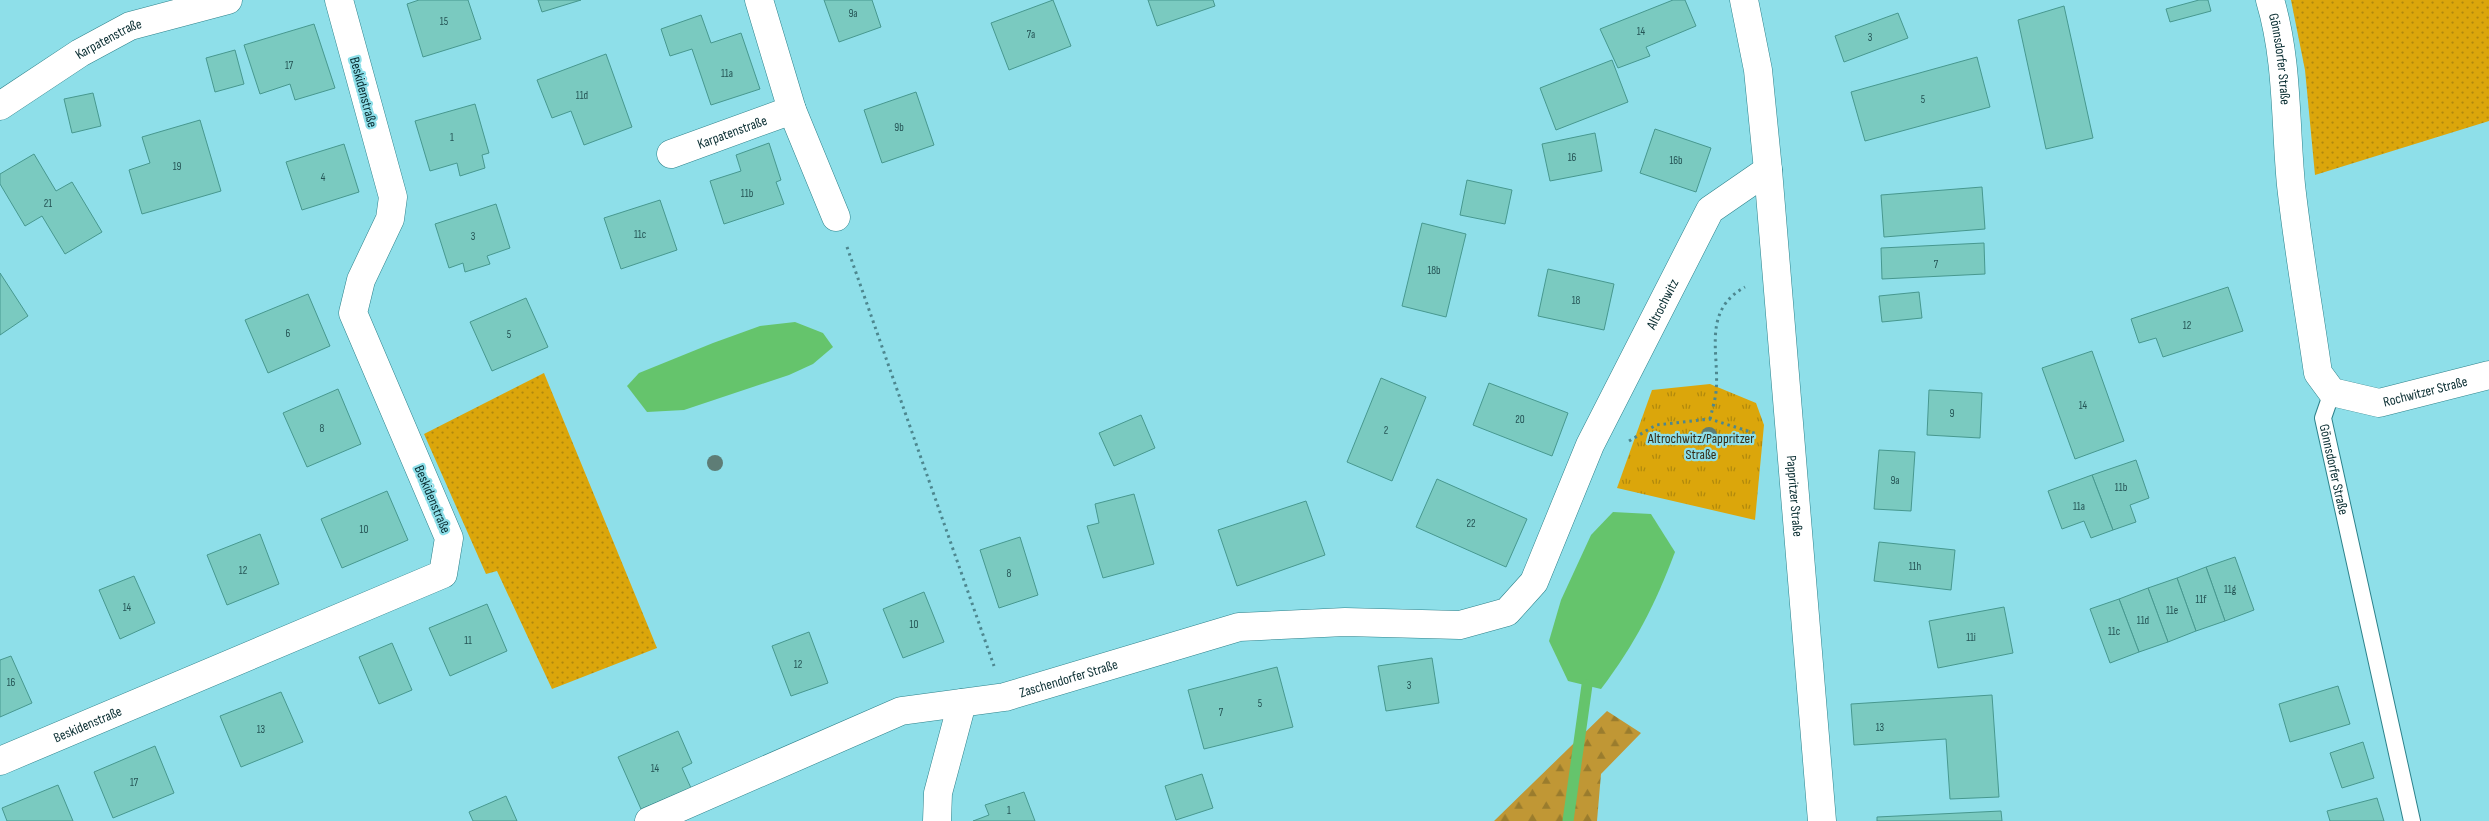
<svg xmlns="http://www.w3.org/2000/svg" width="2489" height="821" viewBox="0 0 2489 821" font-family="'Sofia Sans Condensed',sans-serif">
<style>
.grass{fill:url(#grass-dots)}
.forest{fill:url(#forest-firs)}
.park{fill:url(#park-tufts)}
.water{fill:#65c46c}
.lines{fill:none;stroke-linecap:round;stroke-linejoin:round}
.stream{stroke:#65c46c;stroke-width:11}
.building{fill:#7acac0;stroke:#47988f}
.service-casing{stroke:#2d828b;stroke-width:18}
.minor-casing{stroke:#2d828b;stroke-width:29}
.path{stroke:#4d878f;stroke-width:3;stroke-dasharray:2.5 4;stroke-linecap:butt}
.service{stroke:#fff;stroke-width:16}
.minor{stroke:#fff;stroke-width:28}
.tree{fill:#5e7d76}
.labels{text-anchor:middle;stroke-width:4.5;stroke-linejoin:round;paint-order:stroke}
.number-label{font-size:11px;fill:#255455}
.street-label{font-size:14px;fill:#092d31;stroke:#8edfe9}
.park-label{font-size:14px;fill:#362c17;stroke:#8edfe9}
</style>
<defs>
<pattern id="grass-dots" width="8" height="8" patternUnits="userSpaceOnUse" patternTransform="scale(1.25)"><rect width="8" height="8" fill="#dba60b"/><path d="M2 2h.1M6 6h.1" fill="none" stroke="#b0880c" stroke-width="1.8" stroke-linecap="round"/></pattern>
<pattern id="forest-firs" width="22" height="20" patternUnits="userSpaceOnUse" patternTransform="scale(1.25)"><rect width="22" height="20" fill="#c09735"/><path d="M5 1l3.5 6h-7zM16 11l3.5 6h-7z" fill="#9a7c2d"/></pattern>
<pattern id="park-tufts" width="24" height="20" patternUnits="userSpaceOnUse" patternTransform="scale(1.25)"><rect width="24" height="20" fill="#dba60b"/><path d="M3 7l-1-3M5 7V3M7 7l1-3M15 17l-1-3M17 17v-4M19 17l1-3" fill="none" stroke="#b0880c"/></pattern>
</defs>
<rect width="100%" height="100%" fill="#8edfe9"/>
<g class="grass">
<polygon points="2291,0 2489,0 2489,121 2315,175 2305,70"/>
<polygon points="544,373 657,648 552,689 497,571 486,574 424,434"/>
</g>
<polygon class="forest" points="1607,711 1641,733 1601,774 1597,821 1494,821"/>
<polygon class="park" points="1710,384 1756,403 1764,425 1755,520 1617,488 1652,390"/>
<g class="water">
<polygon points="795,322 823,333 833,347 813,364 789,375 684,410 647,412 627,386 639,373 713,343 760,326"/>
<path d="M 1613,512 L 1651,514 L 1675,552 C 1655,605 1635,644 1601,689 L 1568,681 L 1549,641 L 1561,600 L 1591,535 Z"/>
</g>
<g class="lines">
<polyline class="stream" points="1568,821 1587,685"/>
</g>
<g class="building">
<polygon points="419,0 468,0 481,39 423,57 407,4"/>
<polygon points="538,0 581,0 542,12"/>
<polygon points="824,0 872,0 881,27 839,42"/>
<polygon points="1053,0 1071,46 1009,70 991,23"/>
<polygon points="1148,0 1213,0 1215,6 1157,26"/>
<polygon points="1673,0 1685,0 1696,26 1646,47 1650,56 1618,68 1600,29"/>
<polygon points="2199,0 2208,0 2211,11 2170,22 2166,9"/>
<polygon points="2064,6 2093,138 2046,149 2018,20"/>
<polygon points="1898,13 1908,38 1844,62 1835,36"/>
<polygon points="701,15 711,43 741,33 760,89 711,105 692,49 670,56 661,29"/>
<polygon points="314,24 335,88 295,100 290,84 260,94 244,45"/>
<polygon points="235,50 244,84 215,92 206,58"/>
<polygon points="606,54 632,127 584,145 571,111 552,118 537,80"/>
<polygon points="1977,57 1990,107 1865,141 1851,92"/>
<polygon points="1612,60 1628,102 1556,130 1540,88"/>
<polygon points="916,92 934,145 882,163 864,110"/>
<polygon points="93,93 101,126 72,133 64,99"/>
<polygon points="475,104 489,153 482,155 485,168 460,176 457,163 430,171 415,121"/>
<polygon points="200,120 221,191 142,214 129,170 150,163 142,137"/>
<polygon points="1655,129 1711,148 1696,192 1640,173"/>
<polygon points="1595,133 1602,171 1550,181 1542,144"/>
<polygon points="769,143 781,180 776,182 784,204 724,224 710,181 741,171 736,155"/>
<polygon points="344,144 359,192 302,210 286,162"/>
<polygon points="34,154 56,191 72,182 102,232 65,254 42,216 25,226 0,184 0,174"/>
<polygon points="1467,180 1512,190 1505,224 1460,215"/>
<polygon points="1982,187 1985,229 1884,237 1881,195"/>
<polygon points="660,200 677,250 621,269 604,218"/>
<polygon points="496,204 510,248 487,256 490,264 465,272 463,263 449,268 435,224"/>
<polygon points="1422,223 1466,234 1446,317 1402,306"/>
<polygon points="1984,243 1985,274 1882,279 1881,248"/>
<polygon points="1548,269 1614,284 1604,330 1538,316"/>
<polygon points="0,273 28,316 0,335"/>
<polygon points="2228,287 2243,331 2163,357 2156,338 2139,343 2131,319"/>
<polygon points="1919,292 1922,318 1882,322 1879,296"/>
<polygon points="308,294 330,346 268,373 245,320"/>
<polygon points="526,298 548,347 492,371 470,322"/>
<polygon points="2092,351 2124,441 2075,459 2042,368"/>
<polygon points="1381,378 1426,397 1392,481 1347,462"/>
<polygon points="1489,383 1568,413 1552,456 1473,425"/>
<polygon points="338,389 361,444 307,467 283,413"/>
<polygon points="1929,390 1982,393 1980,438 1927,435"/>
<polygon points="1141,415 1155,448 1114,466 1099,433"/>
<polygon points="1879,450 1915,452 1911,511 1874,509"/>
<polygon points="2136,460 2149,498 2130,505 2136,522 2113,530 2092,475"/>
<polygon points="2092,475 2113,530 2091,538 2084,521 2062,529 2048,491"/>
<polygon points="1437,479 1527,519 1506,567 1416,527"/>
<polygon points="387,491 408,540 342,568 321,519"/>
<polygon points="1134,494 1154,564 1103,578 1087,526 1099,523 1095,504"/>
<polygon points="1306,501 1325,555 1237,586 1218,530"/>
<polygon points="260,534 279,584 227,605 207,555"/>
<polygon points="1020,537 1038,595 999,608 980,550"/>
<polygon points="1879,542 1955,550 1951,590 1874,581"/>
<polygon points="2235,557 2254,610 2225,621 2206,567"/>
<polygon points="2206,567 2225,621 2196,631 2177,578"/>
<polygon points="134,576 155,623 120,639 99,590"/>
<polygon points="2177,578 2196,631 2168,642 2148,588"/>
<polygon points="2148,588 2168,642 2139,652 2119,599"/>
<polygon points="924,592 944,642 903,658 883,609"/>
<polygon points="2119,599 2139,652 2110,663 2090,609"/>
<polygon points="487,604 507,651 450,676 429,628"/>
<polygon points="2004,607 2013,653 1938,668 1929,621"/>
<polygon points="809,632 828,683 791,696 772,646"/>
<polygon points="392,643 412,690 379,704 359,657"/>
<polygon points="11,656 32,703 0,717 0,660"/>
<polygon points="1432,658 1439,703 1386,711 1378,666"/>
<polygon points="1277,667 1293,727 1204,749 1188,690"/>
<polygon points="2338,686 2350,724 2290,742 2279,704"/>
<polygon points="281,692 303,742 241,767 220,716"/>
<polygon points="1992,695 1999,797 1950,799 1946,739 1854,745 1851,704"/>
<polygon points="678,731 692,763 682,768 691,788 641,809 618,757"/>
<polygon points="2363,742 2374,778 2342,788 2330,753"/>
<polygon points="155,746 174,793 113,818 94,772"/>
<polygon points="1202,774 1213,808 1176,820 1165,786"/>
<polygon points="58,785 73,821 7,821 2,808"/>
<polygon points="1024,792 1035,821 973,821 989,815 985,805"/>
<polygon points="506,796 517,821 473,821 469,812"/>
<polygon points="2377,798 2384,821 2330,821 2327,811"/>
<polygon points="2001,811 2002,821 1877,821 1877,817"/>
</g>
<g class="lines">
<g class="service-casing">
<g id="service">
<path id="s1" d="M 2332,392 L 2323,418 L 2412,821"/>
</g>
</g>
<g class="minor-casing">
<g id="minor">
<polyline points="759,0 792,110 836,217"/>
<path id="s2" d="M 1744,0 L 1758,70 L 1768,170 L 1822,821"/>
<path id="s3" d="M 2270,0 C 2288,60 2285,123 2291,185 C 2298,248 2309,311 2318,373 L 2332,392 L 2379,403 L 2489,375"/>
<path id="s4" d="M 0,106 L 80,53 L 130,26 L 228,0"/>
<path id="s5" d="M 671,154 L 792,110"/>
<path id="s6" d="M 0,761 L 443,574 L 449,538 L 353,313 L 361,280 L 390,219 L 393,197 L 339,0"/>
<path id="s7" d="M 649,821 L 901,711 L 1005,697 L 1239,627 L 1345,622 L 1460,625 L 1507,612 L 1534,582 L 1590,445 L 1710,210 L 1768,170"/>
<polyline points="937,821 938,793 962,703"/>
</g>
</g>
<g class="path">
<polyline points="847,247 994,666"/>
<path d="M 1710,419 C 1712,410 1715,401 1716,392 C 1720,354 1701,311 1745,287"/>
<polyline points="1629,441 1656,425 1710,419 1757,434"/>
</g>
<use href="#service" class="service"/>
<use href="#minor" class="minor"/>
</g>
<g class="tree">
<circle cx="1709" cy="435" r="8"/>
<circle cx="715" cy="463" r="8"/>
</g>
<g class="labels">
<g class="number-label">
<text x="853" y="17">9a</text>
<text x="444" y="25">15</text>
<text x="1641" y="35">14</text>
<text x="1031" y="38">7a</text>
<text x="1870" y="41">3</text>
<text x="289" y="69">17</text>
<text x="727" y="77">11a</text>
<text x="582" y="99">11d</text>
<text x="1923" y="103">5</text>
<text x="899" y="131">9b</text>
<text x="452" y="141">1</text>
<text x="1572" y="161">16</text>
<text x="1676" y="164">16b</text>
<text x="177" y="170">19</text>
<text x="323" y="181">4</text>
<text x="747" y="197">11b</text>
<text x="48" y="207">21</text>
<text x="640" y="238">11c</text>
<text x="473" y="240">3</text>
<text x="1936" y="268">7</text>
<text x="1434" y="274">18b</text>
<text x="1576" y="304">18</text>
<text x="2187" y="329">12</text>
<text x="288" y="337">6</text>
<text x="509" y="338">5</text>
<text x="2083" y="409">14</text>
<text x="1952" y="417">9</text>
<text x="1520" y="423">20</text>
<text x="322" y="432">8</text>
<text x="1386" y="434">2</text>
<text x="1895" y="484">9a</text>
<text x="2121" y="491">11b</text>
<text x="2079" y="510">11a</text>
<text x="1471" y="527">22</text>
<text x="364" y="533">10</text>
<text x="1915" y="570">11h</text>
<text x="243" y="574">12</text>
<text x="1009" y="577">8</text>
<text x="2230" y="593">11g</text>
<text x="2201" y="603">11f</text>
<text x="127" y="611">14</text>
<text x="2172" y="614">11e</text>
<text x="2143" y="624">11d</text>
<text x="914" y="628">10</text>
<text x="2114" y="635">11c</text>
<text x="1971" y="641">11i</text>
<text x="468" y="644">11</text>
<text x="798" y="668">12</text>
<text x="11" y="686">16</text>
<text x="1409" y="689">3</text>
<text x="1260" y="707">5</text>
<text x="1221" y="716">7</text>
<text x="1880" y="731">13</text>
<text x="261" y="733">13</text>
<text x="655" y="772">14</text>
<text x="134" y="786">17</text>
<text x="1009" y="814">1</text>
</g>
<g class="street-label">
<text dy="5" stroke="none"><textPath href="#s4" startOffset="128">Karpatenstraße</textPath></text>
<text dy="5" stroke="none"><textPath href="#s3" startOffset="60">Gönnsdorfer Straße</textPath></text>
<text transform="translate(364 92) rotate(75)" y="5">Beskidenstraße</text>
<text dy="5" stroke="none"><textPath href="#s5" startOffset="65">Karpatenstraße</textPath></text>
<text dy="5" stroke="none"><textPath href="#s7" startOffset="1241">Altrochwitz</textPath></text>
<text dy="5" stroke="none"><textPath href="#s3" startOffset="496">Rochwitzer Straße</textPath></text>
<text dy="5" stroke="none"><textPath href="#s1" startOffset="80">Gönnsdorfer Straße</textPath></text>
<text dy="5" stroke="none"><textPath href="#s2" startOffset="499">Pappritzer Straße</textPath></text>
<text transform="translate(433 499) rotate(67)" y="5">Beskidenstraße</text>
<text dy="5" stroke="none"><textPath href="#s7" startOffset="446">Zaschendorfer Straße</textPath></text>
<text dy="5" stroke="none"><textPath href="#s6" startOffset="95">Beskidenstraße</textPath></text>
</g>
<g class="park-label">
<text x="1701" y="443">Altrochwitz/Pappritzer<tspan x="1701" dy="16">Straße</tspan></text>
</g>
</g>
</svg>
